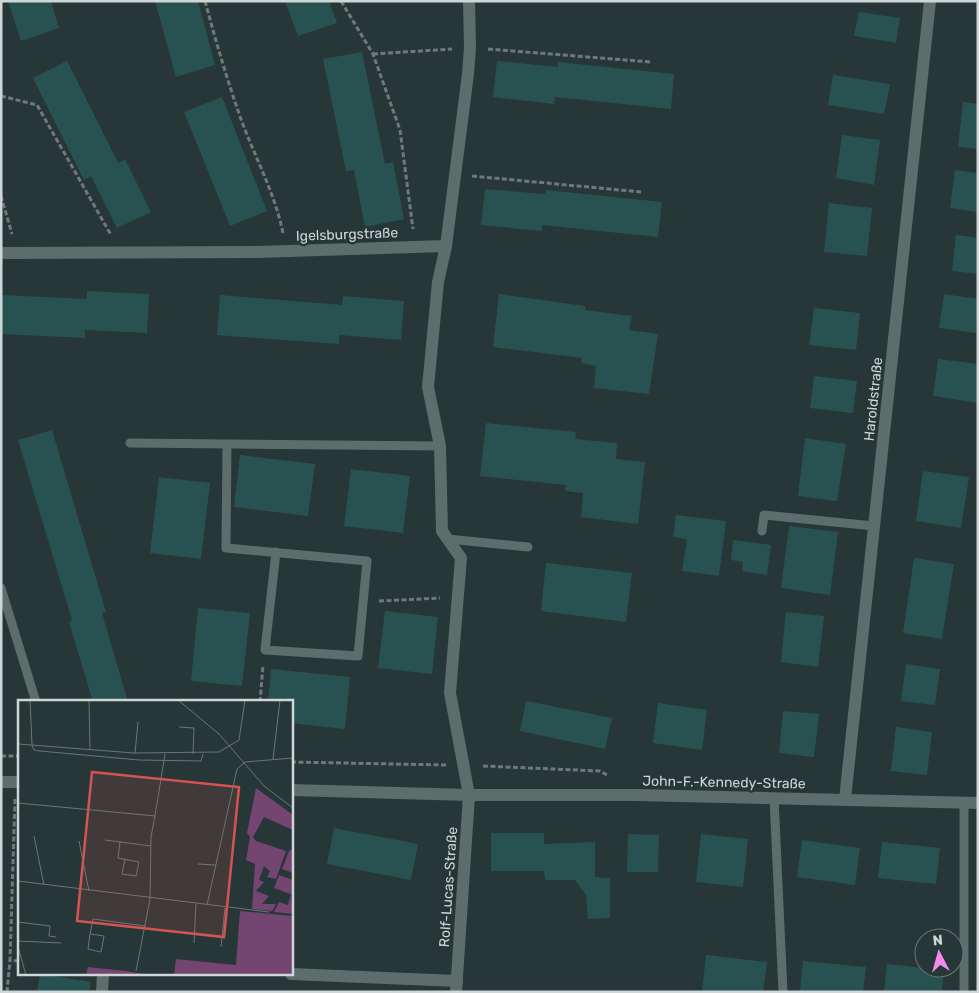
<svg xmlns="http://www.w3.org/2000/svg" width="979" height="993" viewBox="0 0 979 993" font-family="Rubik,sans-serif">
<style>
.building{fill:#285251}
.lines{fill:none;stroke-linecap:round;stroke-linejoin:round}
.path{stroke:#6e7a7a;stroke-width:3;stroke-dasharray:5 2.5;stroke-linecap:butt}
.lane{stroke:#5c6d6c;stroke-width:9}
.street{stroke:#5c6d6c;stroke-width:12}
.labels{text-anchor:middle;stroke-width:5;stroke-linejoin:round;paint-order:stroke}
.street-label{font-size:14px;fill:#ced7d6;stroke:#273636}
.inset-road{fill:none;stroke:#6a7676;stroke-width:1}
.view{fill:#d45454;fill-opacity:0.15;stroke:#d45454;stroke-width:2.5}
.inset-edge{fill:none;stroke:#ced7d6;stroke-width:2.5}
</style>
<rect width="100%" height="100%" fill="#273636"/>
<g class="building">
<polygon points="8,1 51,1 59,28 21,41"/>
<polygon points="155,1 198,1 215,65 176,77"/>
<polygon points="285,1 329,1 337,23 298,36"/>
<polygon points="859,12 900,18 896,43 854,36"/>
<polygon points="362,52 385,164 393,162 404,219 365,227 354,170 346,171 323,59"/>
<polygon points="67,61 118,163 125,159 151,212 117,228 91,176 84,180 33,78"/>
<polygon points="497,61 558,67 558,62 674,74 671,109 555,97 554,104 493,97"/>
<polygon points="833,75 890,84 884,114 828,105"/>
<polygon points="222,97 267,211 230,226 184,112"/>
<polygon points="963,102 978,104 978,149 958,147"/>
<polygon points="842,135 880,140 874,185 836,178"/>
<polygon points="955,170 978,173 978,212 950,208"/>
<polygon points="485,189 545,194 546,190 662,202 658,237 542,225 542,231 481,225"/>
<polygon points="829,203 872,208 867,256 824,252"/>
<polygon points="956,235 978,238 978,274 952,271"/>
<polygon points="87,291 149,294 147,333 85,330 85,338 1,334 1,295 87,299"/>
<polygon points="499,294 585,306 585,310 632,316 629,330 658,334 649,394 594,388 596,366 581,363 582,358 493,347"/>
<polygon points="944,294 978,299 976,333 939,328"/>
<polygon points="220,295 342,305 343,296 404,301 401,340 339,335 339,344 217,335"/>
<polygon points="814,308 860,313 856,350 809,345"/>
<polygon points="938,359 978,364 978,403 933,396"/>
<polygon points="814,376 857,381 853,413 810,408"/>
<polygon points="486,423 576,432 575,439 617,443 616,459 645,462 638,524 581,517 583,493 565,491 566,485 480,476"/>
<polygon points="52,430 106,612 102,613 128,702 93,702 69,622 72,620 18,440"/>
<polygon points="805,438 846,444 837,501 798,496"/>
<polygon points="240,455 315,464 308,516 234,507"/>
<polygon points="351,469 410,476 403,533 344,526"/>
<polygon points="923,471 969,477 961,528 916,521"/>
<polygon points="159,477 210,483 201,559 150,553"/>
<polygon points="676,515 726,521 719,576 682,571 687,539 673,537"/>
<polygon points="789,526 838,532 830,595 781,588"/>
<polygon points="733,540 771,545 767,575 742,571 743,562 731,560"/>
<polygon points="914,558 954,564 942,639 903,633"/>
<polygon points="546,563 632,573 626,622 541,611"/>
<polygon points="198,608 250,613 242,686 191,681"/>
<polygon points="385,611 438,617 432,674 378,668"/>
<polygon points="786,612 824,616 818,667 781,662"/>
<polygon points="906,664 940,669 935,705 901,701"/>
<polygon points="271,669 350,677 345,729 291,723 291,702 268,702"/>
<polygon points="526,701 612,718 605,749 520,731"/>
<polygon points="658,703 707,710 702,750 653,743"/>
<polygon points="783,711 819,714 814,757 779,753"/>
<polygon points="896,727 932,732 927,775 891,771"/>
<polygon points="334,828 418,844 411,880 327,864"/>
<polygon points="491,833 544,833 544,844 595,842 595,877 610,878 610,918 588,919 586,895 575,880 545,880 544,871 491,871"/>
<polygon points="628,834 659,835 658,872 627,872"/>
<polygon points="701,834 748,839 743,887 696,882"/>
<polygon points="802,840 860,848 855,885 797,877"/>
<polygon points="882,842 940,848 936,884 878,878"/>
<polygon points="706,955 767,962 763,992 702,992"/>
<polygon points="803,961 866,967 863,992 800,992"/>
<polygon points="887,964 944,970 942,992 884,992"/>
<polygon points="40,974 91,982 89,992 37,992"/>
</g>
<g class="lines">
<g class="path">
<path d="M 205,1 C 216,42 228,83 242,122 C 256,159 275,194 283,233"/>
<polyline points="341,1 373,54 400,130 413,229"/>
<polyline points="488,49 651,62"/>
<polyline points="373,54 452,49"/>
<polyline points="1,96 37,105 111,235"/>
<polyline points="472,176 641,192"/>
<polyline points="1,196 12,234"/>
<polyline points="379,601 440,598"/>
<polyline points="260,702 263,665"/>
<polyline points="1,756 19,756"/>
<polyline points="291,762 446,765"/>
<polyline points="483,766 600,771 607,775"/>
<polyline points="15,799 10,960 19,961"/>
<polyline points="7,992 10,960"/>
</g>
<g class="lane">
<polyline points="130,443 440,446"/>
<polyline points="227,444 226,548 367,561 358,656 265,650 276,552"/>
<polyline points="762,531 764,515 874,526"/>
<polyline points="448,539 528,547"/>
<polyline points="1,588 36,702"/>
<polyline points="774,798 783,992"/>
<polyline points="964,803 964,992"/>
</g>
<g class="street">
<polyline points="446,246 438,282 428,387 440,446 442,531 461,558 450,693 469,795 456,992"/>
<polyline points="1,253 257,252 446,246 468,74 470,48 469,1"/>
<polyline points="1,782 19,782"/>
<polyline points="291,790 469,795 637,795 978,803"/>
<polyline points="845,799 930,1"/>
<polyline points="291,974 457,981"/>
<polyline points="102,992 103,974"/>
</g>
</g>
<g class="labels">
<g class="street-label">
<text transform="translate(347 234) rotate(-2)" y="5">Igelsburgstraße</text>
<text transform="translate(873 399) rotate(-84)" y="5">Haroldstraße</text>
<text transform="translate(724 782) rotate(1)" y="5">John-F.-Kennedy-Straße</text>
<text transform="translate(448 887) rotate(-86)" y="5">Rolf-Lucas-Straße</text>
</g>
</g>
<g transform="translate(18 700)">
<rect width="275" height="275" fill="#273636"/>
<path d="M 238,88 L 275,115 L 275,130 L 246,117 L 235,137 L 238,141 L 268,151 L 258,179 L 249,177 L 252,171 L 246,166 L 241,180 L 246,182 L 238,191 L 251,196 L 244,204 L 258,204 L 254,211 L 234,209 L 237,164 L 228,160 L 232,137 L 229,133 ZM 275,149 L 275,173 L 264,169 L 271,151 ZM 273,194 L 275,214 L 256,212 L 261,202 L 270,205 Z" fill="#754571"/>
<path d="M 222,211 L 275,216 L 275,275 L 156,275 L 158,259 L 218,265 ZM 70,267 L 108,271 L 132,275 L 68,275 Z" fill="#754571"/>
<path d="M 261,175 L 275,180 L 275,195 L 256,188 Z" fill="#754571"/>
<path class="inset-road" d="M 12,0 L 14,45M 71,0 L 72,50M 160,0 L 201,34 L 246,86 L 275,108M 161,27 L 176,28 L 175,54M 0,44 L 116,53 L 201,52 L 221,40 L 227,0M 14,45 L 16,50 L 22,51 L 121,60 L 183,61 L 185,54M 117,53 L 120,22M 255,59 L 262,0M 0,103 L 137,116 L 147,54M 16,136 L 26,185M 87,140 L 133,146M 61,141 L 71,191M 102,142 L 100,158 L 121,162 L 118,176 L 104,174 L 107,159M 180,164 L 197,165M 0,181 L 251,212M 189,205 L 219,69 L 227,62 L 275,58M 0,222 L 32,226 L 31,236 L 38,237M 72,234 L 86,236 L 83,252 L 70,249 L 72,234 L 75,219 L 127,226M 0,241 L 43,243M 176,243 L 178,204M 0,247 L 8,275M 203,247 L 207,208M 118,271 L 132,199 L 133,137 L 137,116"/>
<path class="view" d="M 74,72 L 221,87 L 206,237 L 59,221 Z"/>
<rect width="275" height="275" class="inset-edge"/>
</g>
<rect width="979" height="993" fill="none" stroke="#ced7d6" stroke-width="5"/>
<g transform="translate(939 953) rotate(354)"><circle r="24" fill="#273636" stroke="#6a7676"/>
<path d="M0-4L9 19L0 12L-9 19Z" fill="#f689ee"/>
<text y="-8" font-size="14" font-weight="bold" text-anchor="middle" fill="#ced7d6">N</text>
</g>
</svg>
